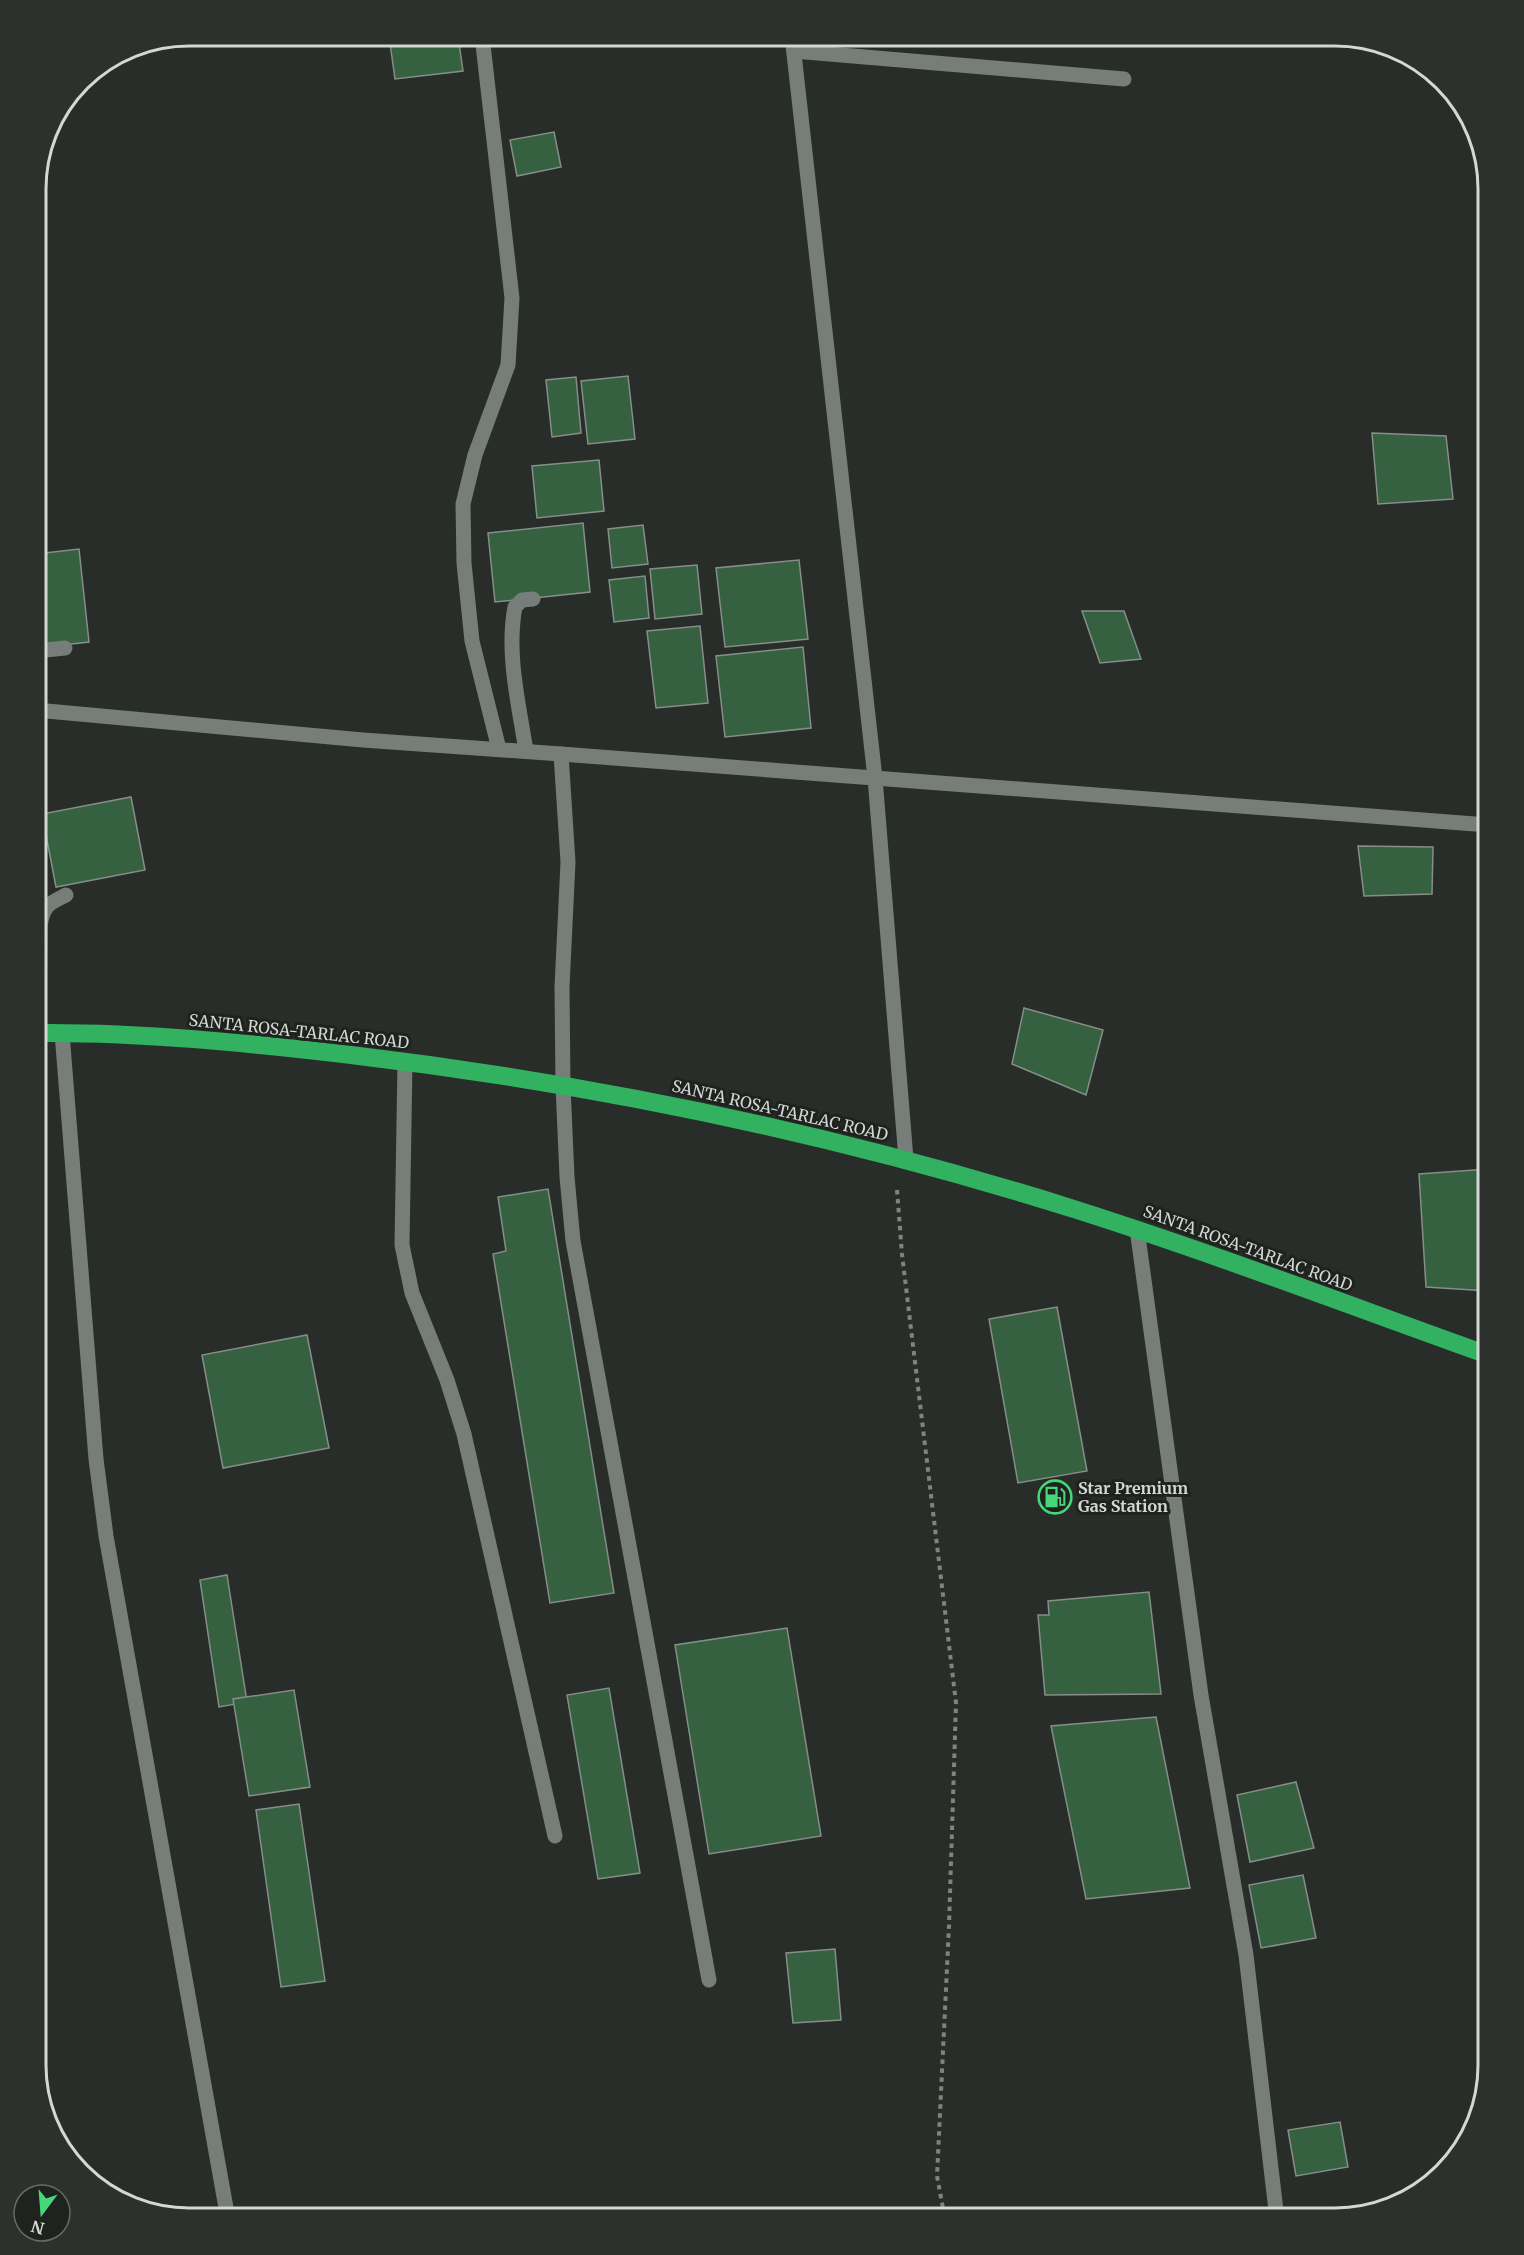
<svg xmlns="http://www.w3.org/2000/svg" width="1524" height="2255" viewBox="0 0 1524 2255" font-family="Merriweather,serif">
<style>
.building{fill:#356141;stroke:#878d88;stroke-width:1.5}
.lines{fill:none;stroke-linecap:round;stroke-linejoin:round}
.path{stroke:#808480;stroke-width:4;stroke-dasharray:4.5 4.5;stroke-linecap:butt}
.lane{stroke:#777d78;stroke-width:15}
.street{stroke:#777d78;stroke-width:15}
.secondary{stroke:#777d78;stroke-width:15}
.highway{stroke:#32b161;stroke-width:18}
.labels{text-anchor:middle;stroke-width:6;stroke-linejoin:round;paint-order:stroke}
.street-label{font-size:16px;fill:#d4d7d4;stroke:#1e231f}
.poi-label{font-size:16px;font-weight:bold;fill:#d4d7d4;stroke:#1e231f;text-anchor:start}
.rim{fill:none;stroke:#d4d7d4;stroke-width:3}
</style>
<rect width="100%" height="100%" fill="#282d29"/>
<g class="building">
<polygon points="389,36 458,36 463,71 395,79"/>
<polygon points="554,132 561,167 517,176 510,140"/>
<polygon points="628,376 635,439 588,444 581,381"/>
<polygon points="576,377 581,433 552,437 546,380"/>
<polygon points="1372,433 1446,436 1453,499 1378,504"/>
<polygon points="599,460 604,511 537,518 532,466"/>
<polygon points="583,523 590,592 495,602 488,533"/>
<polygon points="643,525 648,564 612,568 608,529"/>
<polygon points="79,549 89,642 36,648 36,554"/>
<polygon points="799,560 808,639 725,647 716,568"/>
<polygon points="697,565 702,614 655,619 650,569"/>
<polygon points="645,576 649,618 614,622 609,580"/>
<polygon points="1082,611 1124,611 1141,659 1100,663"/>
<polygon points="700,626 708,703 656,708 647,631"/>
<polygon points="803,647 811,728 725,737 716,656"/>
<polygon points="131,797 145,870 56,887 42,814"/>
<polygon points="36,843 46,897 36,899"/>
<polygon points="1358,846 1433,847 1432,894 1364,896"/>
<polygon points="1024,1008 1103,1030 1086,1095 1012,1064"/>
<polygon points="1488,1169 1488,1291 1426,1287 1419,1174"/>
<polygon points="548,1189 614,1593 550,1603 493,1254 506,1251 498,1197"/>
<polygon points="1057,1307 1087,1471 1018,1483 989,1319"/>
<polygon points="307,1335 329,1448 223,1468 202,1355"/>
<polygon points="227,1575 247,1702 219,1707 200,1580"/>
<polygon points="1149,1592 1161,1694 1045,1695 1038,1615 1049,1615 1048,1601"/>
<polygon points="787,1628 821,1836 709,1854 675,1645"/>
<polygon points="609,1688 640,1873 598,1879 567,1695"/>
<polygon points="294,1690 310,1787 249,1796 233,1699"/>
<polygon points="1156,1717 1190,1888 1086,1899 1051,1726"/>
<polygon points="1296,1782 1314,1848 1250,1862 1237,1795"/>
<polygon points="299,1804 325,1981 281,1987 256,1810"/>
<polygon points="1303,1875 1316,1938 1261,1948 1249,1885"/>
<polygon points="835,1949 841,2020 793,2023 786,1953"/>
<polygon points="1340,2122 1348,2167 1296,2176 1288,2130"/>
</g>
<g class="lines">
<polyline class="path" points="897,1190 902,1254 956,1703 949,1926 937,2176 945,2219"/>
<g class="lane">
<polyline points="36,651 65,648"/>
<path d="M 526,751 C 519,705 506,654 515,607 L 522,600 L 533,599"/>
<path d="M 39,1033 L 40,925 C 44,905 48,904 66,895"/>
<polyline points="62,1033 96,1459 106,1536 228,2219"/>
<polyline points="405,1061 402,1245 412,1293 447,1380 464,1434 555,1836"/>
<polyline points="563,1086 567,1177 573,1241 709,1980"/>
</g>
<g class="street">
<polyline points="482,36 512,298 508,365 475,455 463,504 464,563 472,641 499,749"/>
<polyline points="792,36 875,778 906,1159"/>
<polyline points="794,51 1124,79"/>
<polyline points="1137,1229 1201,1695 1246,1955 1277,2219"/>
</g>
<g class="secondary">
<polyline points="36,710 363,740 561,754"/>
<polyline points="563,1086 562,987 568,862 561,754 1488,825"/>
</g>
<path class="highway" d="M 36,1033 C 141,1032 247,1043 351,1055 C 597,1084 840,1135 1077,1210 C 1215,1254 1351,1306 1488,1355"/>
</g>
<defs>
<g id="fuel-ring" transform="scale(1.725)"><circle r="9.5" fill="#1e231f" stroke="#45d77a" stroke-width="1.5"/><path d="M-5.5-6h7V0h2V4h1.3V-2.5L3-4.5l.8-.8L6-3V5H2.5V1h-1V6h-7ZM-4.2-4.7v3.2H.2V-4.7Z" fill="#45d77a"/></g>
</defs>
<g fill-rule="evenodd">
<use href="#fuel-ring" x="1055" y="1497"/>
</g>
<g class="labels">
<g class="street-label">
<text transform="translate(299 1031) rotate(6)" y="6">SANTA ROSA-TARLAC ROAD</text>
<text transform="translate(780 1110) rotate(13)" y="6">SANTA ROSA-TARLAC ROAD</text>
<text transform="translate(1248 1248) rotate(20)" y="6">SANTA ROSA-TARLAC ROAD</text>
</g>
<g class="poi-label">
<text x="1078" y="1494">Star Premium<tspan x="1078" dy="18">Gas Station</tspan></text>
</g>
</g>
<path d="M0 0H1524V2255H0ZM189 46H1335A143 143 0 0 1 1478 189V2065A143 143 0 0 1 1335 2208H189A143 143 0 0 1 46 2065V189A143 143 0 0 1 189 46Z" fill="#2d312d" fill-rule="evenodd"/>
<path class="rim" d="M189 46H1335A143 143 0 0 1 1478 189V2065A143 143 0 0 1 1335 2208H189A143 143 0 0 1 46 2065V189A143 143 0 0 1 189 46Z"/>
<g transform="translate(42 2213) rotate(196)"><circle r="28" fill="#1e231f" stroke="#676b67" stroke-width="1.5"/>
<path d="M0-4.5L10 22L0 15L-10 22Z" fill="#45d77a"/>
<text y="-9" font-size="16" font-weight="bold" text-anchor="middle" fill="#d4d7d4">N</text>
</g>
</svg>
